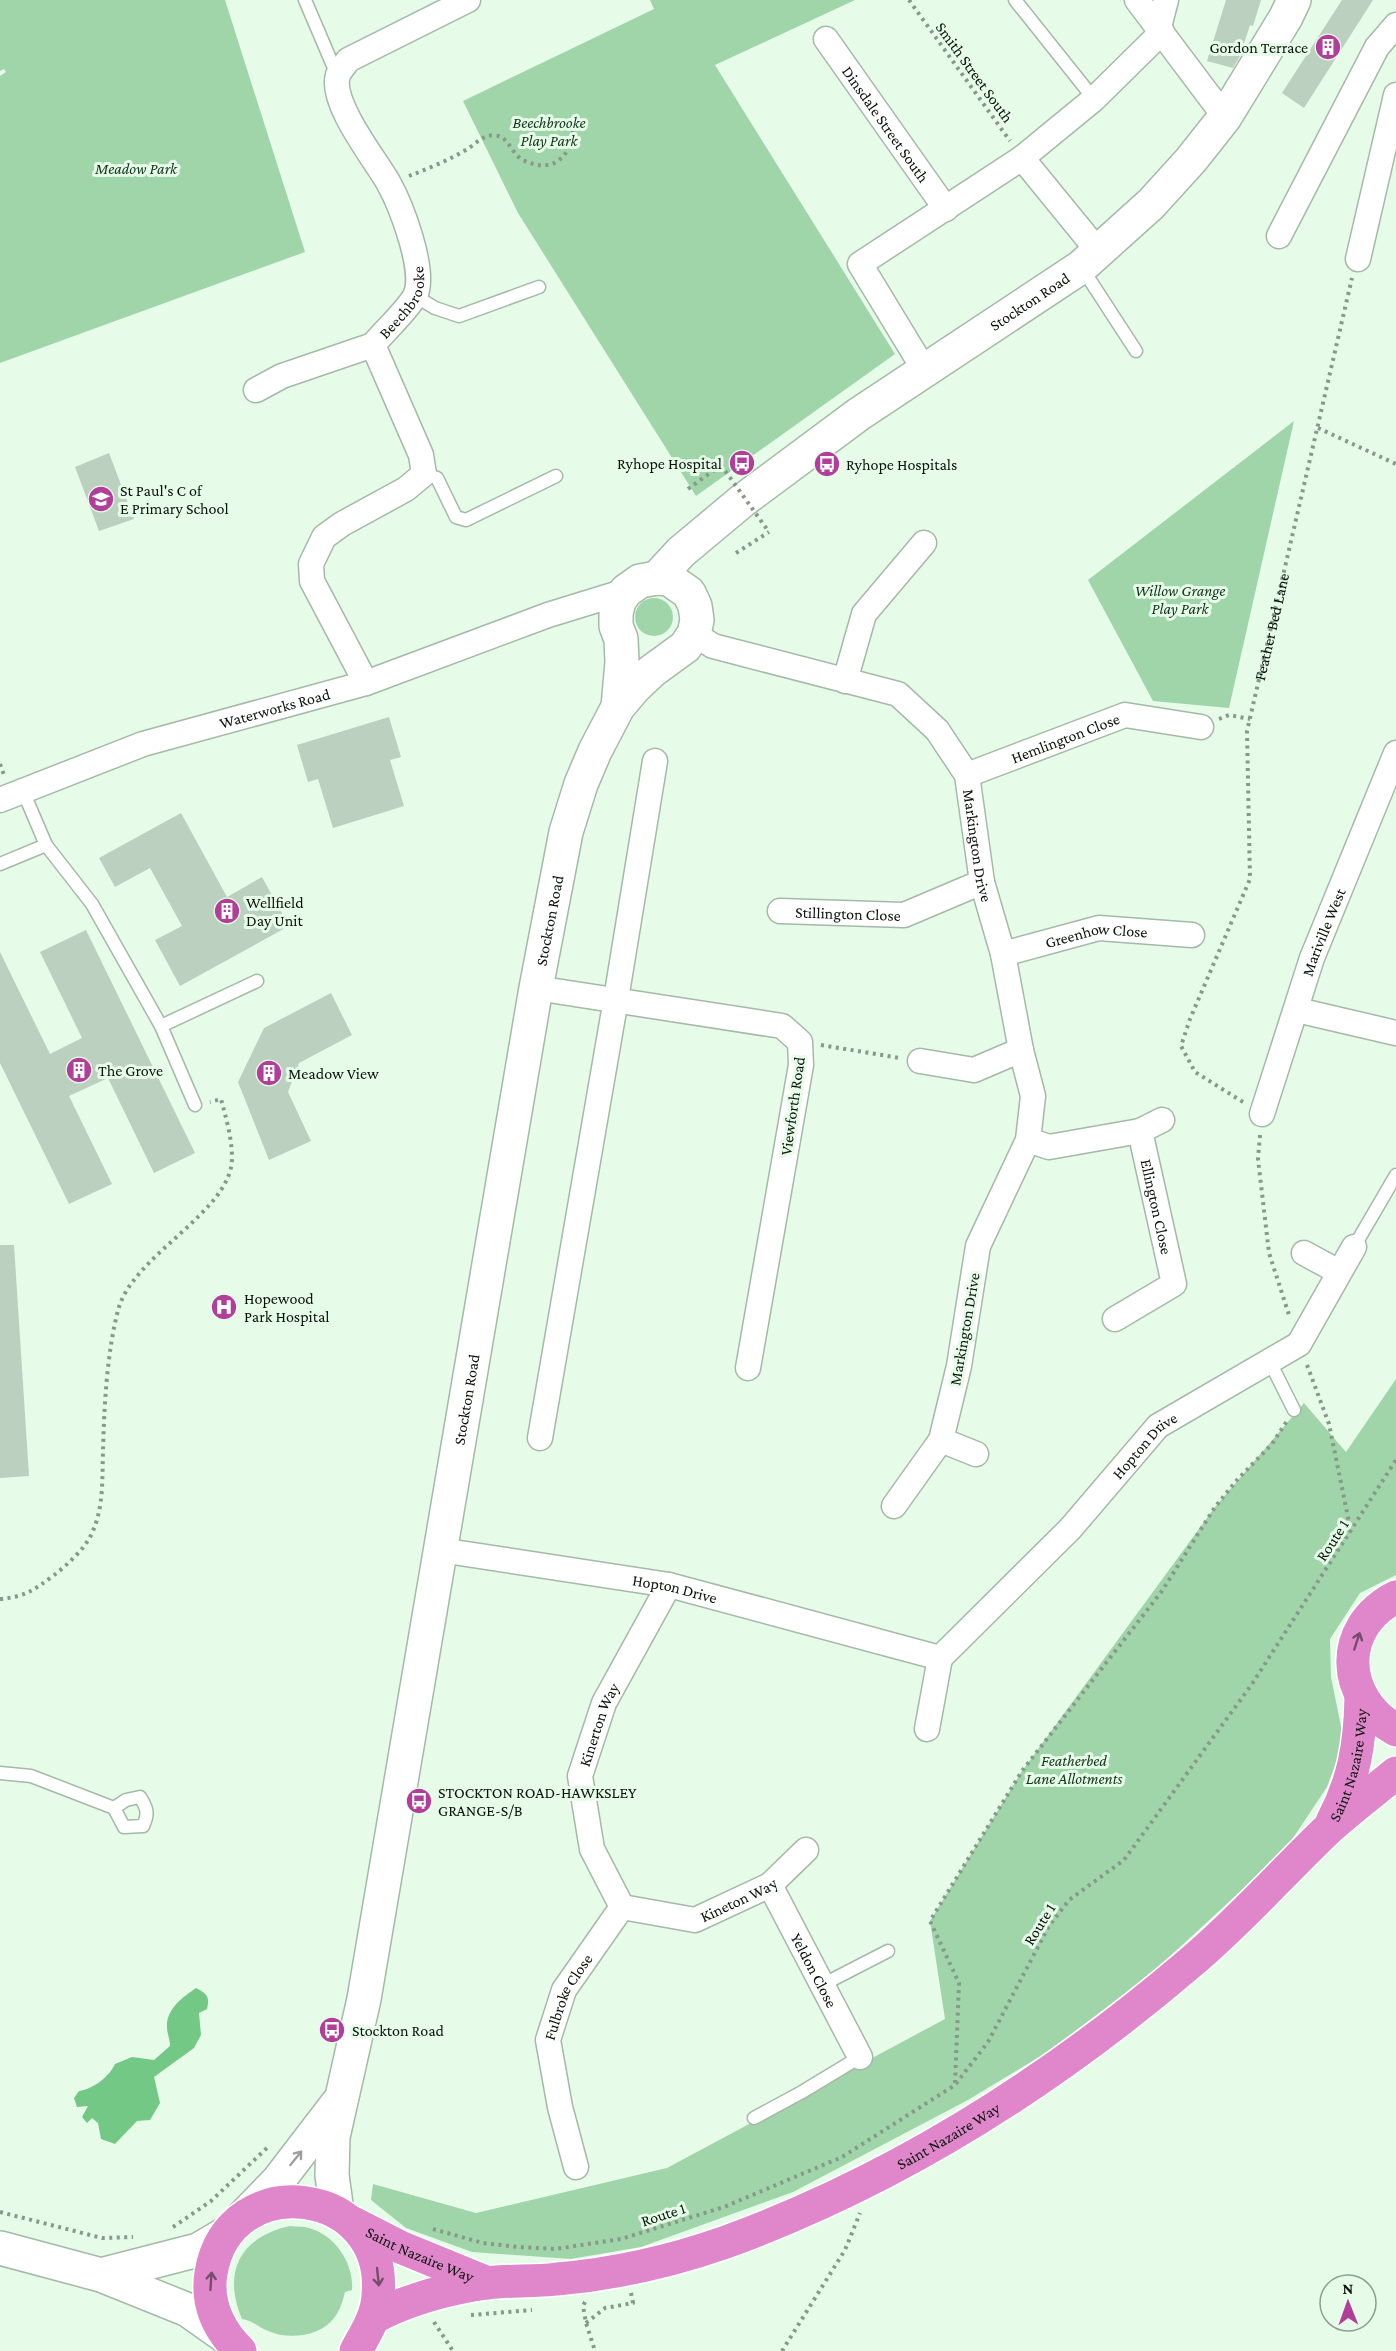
<svg xmlns="http://www.w3.org/2000/svg" width="1396" height="2351" viewBox="0 0 1396 2351" font-family="'Crimson Pro',serif">
<style>
.green{fill:#9fd5a9}
.water{fill:#73c885}
.building{fill:#bbd0be}
.lines{fill:none;stroke-linecap:round;stroke-linejoin:round}
.service-casing{stroke:#a4b9a7;stroke-width:15}
.minor-casing{stroke:#a4b9a7;stroke-width:27}
.secondary-casing{stroke:#a4b9a7;stroke-width:36}
.trunk-casing{stroke:#fff;stroke-width:36}
.path{stroke:#88988a;stroke-width:4;stroke-dasharray:3 4.5;stroke-linecap:butt}
.service{stroke:#fff;stroke-width:12}
.minor{stroke:#fff;stroke-width:24}
.secondary{stroke:#fff;stroke-width:33}
.trunk{stroke:#e087cc;stroke-width:33}
.path-bridge{stroke:#88988a;stroke-width:4;stroke-dasharray:3 4.5;stroke-linecap:butt}
.oneway{stroke:#764d6c}
.oneway2{stroke:#9da19e}
.labels{text-anchor:middle;stroke-width:6;stroke-linejoin:round;paint-order:stroke}
.poi-label{font-size:16px;fill:#0b130c;stroke:#e6fce9;text-anchor:start}
.street-label{font-size:16px;fill:#0b130c;stroke:#e6fce9}
.park-label{font-size:16px;font-style:italic;fill:#12351b;stroke:#e6fce9}
</style>
<rect width="100%" height="100%" fill="#e6fce9"/>
<g class="green">
<polygon points="0,0 225,0 305,252 0,363 0,76 6,72 4,69 0,71"/>
<polygon points="650,0 855,0 715,65 895,354 696,496 518,213 463,101 654,9"/>
<polygon points="1294,421 1229,708 1153,701 1088,580"/>
<circle cx="654" cy="617" r="19"/>
<polygon points="1396,1379 1396,1575 1360,1593 1330,1639 1331,1677 1344,1741 1327,1787 1285,1850 1151,1974 1046,2053 968,2100 793,2192 641,2247 571,2259 472,2252 406,2228 371,2200 373,2184 476,2213 667,2168 945,2019 930,1921 1022,1771 1215,1507 1304,1403 1346,1452"/>
<path d="M 290,2226 C 296,2227 303,2226 309,2228 C 335,2235 354,2263 352,2290 L 345,2292 C 343,2300 340,2311 334,2318 C 320,2337 288,2340 268,2331 C 258,2327 254,2321 242,2319 C 222,2272 240,2237 290,2226 Z"/>
</g>
<path class="water" d="M 196,1988 C 207,1994 210,1996 207,2009 L 199,2013 L 201,2035 L 194,2048 L 154,2077 L 160,2103 L 150,2120 L 137,2121 L 115,2144 L 101,2139 L 98,2123 L 92,2118 L 87,2123 L 82,2117 L 88,2106 L 77,2107 L 74,2098 L 79,2091 C 93,2089 109,2077 115,2064 L 132,2057 L 154,2060 L 170,2046 C 170,2038 167,2034 167,2027 C 166,2009 183,1997 196,1988 Z"/>
<g class="building">
<polygon points="1226,0 1261,0 1253,26 1250,25 1240,56 1233,68 1207,61"/>
<polygon points="1342,0 1373,0 1304,108 1282,93"/>
<polygon points="109,453 134,519 99,531 75,467"/>
<polygon points="389,717 401,757 390,760 404,806 333,828 318,779 308,782 297,745"/>
<polygon points="181,813 227,897 262,877 289,926 180,986 155,940 182,926 150,868 115,887 99,858"/>
<polygon points="86,930 195,1153 154,1173 108,1078 69,1096 112,1184 69,1204 0,1063 0,952 50,1054 82,1038 40,952"/>
<polygon points="331,993 352,1035 299,1063 288,1092 311,1141 269,1160 238,1082 264,1028"/>
<polygon points="0,1245 14,1245 29,1476 0,1478"/>
</g>
<g class="lines">
<g class="service-casing">
<g id="service">
<polyline points="305,0 337,75"/>
<polyline points="1015,0 1094,99"/>
<polyline points="1082,268 1136,351"/>
<polyline points="415,296 435,308 459,316 539,287"/>
<polyline points="424,474 437,478 456,517 466,520 556,476"/>
<polyline points="23,791 46,845 92,904 161,1026 195,1105"/>
<polyline points="0,864 46,845"/>
<polyline points="161,1026 257,981"/>
<polyline points="1354,1247 1396,1175"/>
<polyline points="1270,1362 1294,1410"/>
<path d="M 0,1773 L 31,1776 L 114,1808 L 124,1827 L 143,1826 C 149,1813 147,1808 140,1797 L 126,1800 L 114,1808"/>
<polyline points="822,1985 888,1951"/>
<polyline points="754,2118 802,2092 860,2057"/>
</g>
</g>
<g class="minor-casing">
<g id="minor">
<polyline points="1137,0 1225,117"/>
<polyline points="1159,27 1166,0"/>
<path id="s2" d="M 826,39 L 946,209"/>
<polyline points="1022,158 1098,251"/>
<polyline points="1279,236 1377,47 1396,25"/>
<polyline points="1358,259 1396,95"/>
<polyline points="925,371 860,264 1022,158 1094,99 1162,32"/>
<polyline points="256,390 282,376 373,345"/>
<path id="s3" d="M 694,634 L 713,646 L 898,694 L 937,730 L 967,775 L 982,882 L 1003,954 L 1021,1050 L 1033,1096 L 1028,1140 L 978,1246 L 959,1366 L 941,1440 L 894,1506"/>
<polyline points="845,681 864,614 924,543"/>
<path id="s4" d="M 366,683 L 312,581 L 311,564 L 324,537 L 342,524 L 406,489 L 424,474 L 421,455 L 373,345 C 382,334 409,308 415,296 C 427,272 401,205 388,182 C 375,159 329,102 338,75 C 340,70 345,65 348,60 L 468,0"/>
<path id="s5" d="M 967,775 L 1125,715 L 1201,727"/>
<path id="s6" d="M 0,800 L 143,744 L 366,683 L 548,615 L 626,591"/>
<path id="s7" d="M 780,911 L 904,915 L 982,882"/>
<path id="s8" d="M 1003,954 L 1099,928 L 1192,935"/>
<polyline points="536,988 782,1026 800,1042 801,1065 748,1368"/>
<polyline points="1297,1010 1396,1033"/>
<polyline points="920,1061 974,1070 1021,1050"/>
<path id="s9" d="M 1262,1114 L 1312,958 L 1396,753"/>
<polyline points="1140,1131 1162,1120"/>
<path id="s10" d="M 1028,1140 L 1049,1147 L 1140,1131 L 1174,1284 L 1115,1319"/>
<polyline points="1304,1253 1339,1272"/>
<polyline points="540,1438 616,999 655,761"/>
<polyline points="941,1440 976,1454"/>
<path id="s11" d="M 440,1550 L 669,1585 L 940,1658 L 1070,1529 L 1158,1426 L 1299,1344 L 1354,1247"/>
<polyline points="927,1729 940,1658"/>
<path id="s12" d="M 770,1885 L 860,2057"/>
<path id="s13" d="M 622,1907 L 592,1849 L 580,1776 L 604,1703 L 669,1585"/>
<path id="s14" d="M 622,1907 L 695,1920 L 770,1885 L 806,1850"/>
<path id="s15" d="M 576,2167 L 560,2107 L 548,2040 L 564,1990 L 622,1907"/>
</g>
</g>
<g class="secondary-casing">
<g id="secondary">
<path id="s16" d="M 657,578 L 681,552 L 742,501 L 859,414 L 1081,267 L 1151,204 L 1191,160 L 1225,117 L 1286,17 L 1294,0"/>
<path id="s17" d="M 337,2212 L 332,2175 L 333,2137 L 364,1999 L 536,988 L 566,832 L 581,784 L 595,751 L 618,707 L 634,688 L 652,671 L 685,647 L 694,634 L 697,620 L 695,606 L 689,593 L 669,579 L 657,578 L 640,581 L 626,591 L 619,601 L 616,614 L 616,626 L 621,639 L 622,662 L 618,707"/>
<polyline points="243,2217 278,2181 337,2104"/>
<polyline points="0,2248 101,2275 188,2310 226,2337"/>
<polyline points="101,2275 198,2250 227,2233"/>
</g>
</g>
<g class="trunk-casing">
<g id="trunk">
<path d="M 1396,1597 C 1337,1627 1340,1698 1396,1730"/>
<path id="s18" d="M 1332,1822 C 1354,1780 1360,1745 1361,1697"/>
<path id="s19" d="M 353,2223 L 400,2247 L 488,2283"/>
<path id="s20" d="M 373,2318 C 408,2299 446,2289 486,2283 C 509,2280 534,2282 557,2279 C 615,2274 672,2261 726,2242 C 896,2180 1053,2080 1190,1963 C 1239,1922 1281,1874 1327,1830 C 1349,1810 1373,1792 1396,1773"/>
<path d="M 240,2351 C 219,2330 206,2304 211,2273 C 229,2165 389,2186 378,2296 C 377,2316 365,2334 356,2351"/>
</g>
</g>
<g class="path">
<polyline points="909,0 1010,141"/>
<path d="M 409,176 C 427,169 447,161 464,151 C 472,147 479,139 487,136 C 491,135 497,135 501,137 C 510,142 513,155 523,160 C 557,177 575,151 574,119"/>
<polyline points="1318,428 1396,464"/>
<polyline points="688,489 721,465"/>
<polyline points="736,553 769,532"/>
<polyline points="1219,719 1229,715 1250,719"/>
<polyline points="0,764 4,775"/>
<polyline points="821,1045 900,1058"/>
<path id="s1" d="M 1243,1102 L 1195,1072 L 1181,1046 L 1190,1019 L 1250,879 L 1247,731 L 1352,278"/>
<polyline points="1260,1135 1258,1159 1269,1253 1289,1315"/>
<polyline points="1307,1365 1329,1424 1351,1532"/>
<path d="M 0,1599 C 24,1597 34,1590 53,1576 C 67,1565 85,1549 92,1533 C 104,1507 102,1479 103,1452 C 104,1408 107,1349 119,1307 C 136,1253 232,1211 232,1158 C 232,1138 226,1118 221,1099 L 210,1102"/>
<polyline points="955,2083 959,1983 930,1921 1022,1771 1162,1591 1215,1507 1237,1480 1272,1444 1287,1421"/>
<polyline points="0,2212 102,2238 133,2237"/>
<polyline points="173,2227 211,2201 268,2147"/>
<polyline points="433,2229 483,2243 518,2247 555,2249 621,2239 724,2207 842,2157 955,2085 988,2042 1049,1926 1069,1900 1124,1860 1252,1684 1396,1460"/>
<polyline points="585,2302 583,2306 586,2323 595,2351"/>
<polyline points="471,2315 532,2310"/>
<polyline points="434,2322 453,2351"/>
<polyline points="586,2323 605,2308 633,2303 631,2293"/>
<polyline points="782,2351 845,2250 860,2213"/>
</g>
<use href="#service" class="service"/>
<use href="#minor" class="minor"/>
<use href="#secondary" class="secondary"/>
<use href="#trunk" class="trunk"/>
<polyline class="path-bridge" points="721,465 769,532"/>
</g>
<defs><path id="oneway-shaft" d="M-6 0H5M1.5-3L5.5 0L1.5 3" fill="none" stroke-width="1.6" stroke-linecap="round" stroke-linejoin="round" transform="scale(1.5)"/></defs>
<g class="oneway">
<use href="#oneway-shaft" transform="translate(1357 1641) rotate(-72)"/>
<use href="#oneway-shaft" transform="translate(378 2277) rotate(84)"/>
<use href="#oneway-shaft" transform="translate(211 2281) rotate(-86)"/>
</g>
<use class="oneway2" href="#oneway-shaft" transform="translate(296 2158) rotate(-51)"/>
<defs>
<g id="building-disc" transform="scale(1.35)"><circle r="9.5" fill="#b13f9a" stroke="#e6fce9"/><path d="M-4-6H4V6H1V3H-1V6H-4ZM-2.5-4.3h1.7v1.8h-1.7ZM.8-4.3h1.7v1.8H.8ZM-2.5-1h1.7V.8h-1.7ZM.8-1h1.7V.8H.8Z" fill="#fff"/></g>
<g id="bus-disc" transform="scale(1.35)"><circle r="9.5" fill="#b13f9a" stroke="#e6fce9"/><path d="M-5-6H5V4H4V6H2V4H-2V6H-4V4H-5ZM-3.5-4V0h7V-4ZM-3.5 1.2v1.5H-2V1.2ZM2 1.2v1.5H3.5V1.2Z" fill="#fff"/></g>
<g id="school-disc" transform="scale(1.35)"><circle r="9.5" fill="#b13f9a" stroke="#e6fce9"/><path d="M0-5L7-2L0 1L-7-2ZM-4 1L0 2.5L4 1V4Q0 6-4 4Z" fill="#fff"/></g>
<g id="hospital-disc" transform="scale(1.35)"><circle r="9.5" fill="#b13f9a" stroke="#e6fce9"/><path d="M-5-5h3v3.5h4V-5h3V5h-3V1.5h-4V5h-3Z" fill="#fff"/></g>
</defs>
<g fill-rule="evenodd">
<use href="#building-disc" x="1328" y="47"/>
<use href="#bus-disc" x="742" y="463"/>
<use href="#bus-disc" x="827" y="464"/>
<use href="#school-disc" x="101" y="499"/>
<use href="#building-disc" x="227" y="911"/>
<use href="#building-disc" x="79" y="1070"/>
<use href="#building-disc" x="269" y="1073"/>
<use href="#hospital-disc" x="224" y="1307"/>
<use href="#bus-disc" x="419" y="1801"/>
<use href="#bus-disc" x="332" y="2030"/>
</g>
<g class="labels">
<g class="poi-label">
<text x="1308" y="53" text-anchor="end">Gordon Terrace</text>
<text x="722" y="469" text-anchor="end">Ryhope Hospital</text>
<text x="846" y="470">Ryhope Hospitals</text>
<text x="120" y="496">St Paul's C of<tspan x="120" dy="18">E Primary School</tspan></text>
<text x="246" y="908">Wellfield<tspan x="246" dy="18">Day Unit</tspan></text>
<text x="98" y="1076">The Grove</text>
<text x="288" y="1079">Meadow View</text>
<text x="244" y="1304">Hopewood<tspan x="244" dy="18">Park Hospital</tspan></text>
<text x="438" y="1798">STOCKTON ROAD-HAWKSLEY<tspan x="438" dy="18">GRANGE-S/B</tspan></text>
<text x="352" y="2036">Stockton Road</text>
</g>
<g class="street-label">
<text transform="translate(975 72) rotate(54)" y="6">Smith Street South</text>
<text dy="6" stroke="none"><textPath href="#s2" startOffset="104">Dinsdale Street South</textPath></text>
<text dy="6" stroke="none"><textPath href="#s4" startOffset="474">Beechbrooke</textPath></text>
<text dy="6" stroke="none"><textPath href="#s16" startOffset="465">Stockton Road</textPath></text>
<text dy="6" stroke="none"><textPath href="#s1" startOffset="522">Feather Bed Lane</textPath></text>
<text dy="6" stroke="none"><textPath href="#s6" startOffset="290">Waterworks Road</textPath></text>
<text dy="6" stroke="none"><textPath href="#s5" startOffset="105">Hemlington Close</textPath></text>
<text dy="6" stroke="none"><textPath href="#s3" startOffset="392">Markington Drive</textPath></text>
<text dy="6" stroke="none"><textPath href="#s7" startOffset="68">Stillington Close</textPath></text>
<text dy="6" stroke="none"><textPath href="#s17" startOffset="1311">Stockton Road</textPath></text>
<text dy="6" stroke="none"><textPath href="#s9" startOffset="192">Mariville West</textPath></text>
<text dy="6" stroke="none"><textPath href="#s8" startOffset="96">Greenhow Close</textPath></text>
<text transform="translate(792 1106) rotate(-82)" y="6">Viewforth Road</text>
<text dy="6" stroke="none"><textPath href="#s10" startOffset="192">Ellington Close</textPath></text>
<text transform="translate(964 1329) rotate(-80)" y="6">Markington Drive</text>
<text dy="6" stroke="none"><textPath href="#s17" startOffset="825">Stockton Road</textPath></text>
<text dy="6" stroke="none"><textPath href="#s11" startOffset="808">Hopton Drive</textPath></text>
<text transform="translate(1332 1540) rotate(-57)" y="6">Route 1</text>
<text dy="6" stroke="none"><textPath href="#s11" startOffset="238">Hopton Drive</textPath></text>
<text dy="6" stroke="none"><textPath href="#s13" startOffset="194">Kinerton Way</textPath></text>
<text dy="6" stroke="none"><textPath href="#s18" startOffset="60">Saint Nazaire Way</textPath></text>
<text dy="6" stroke="none"><textPath href="#s14" startOffset="122">Kineton Way</textPath></text>
<text transform="translate(1039 1924) rotate(-58)" y="6">Route 1</text>
<text dy="6" stroke="none"><textPath href="#s12" startOffset="96">Yeldon Close</textPath></text>
<text dy="6" stroke="none"><textPath href="#s15" startOffset="178">Fulbroke Close</textPath></text>
<text dy="6" stroke="none"><textPath href="#s20" startOffset="610">Saint Nazaire Way</textPath></text>
<text transform="translate(663 2214) rotate(-18)" y="6">Route 1</text>
<text dy="6" stroke="none"><textPath href="#s19" startOffset="74">Saint Nazaire Way</textPath></text>
</g>
<g class="park-label">
<text x="549" y="128">Beechbrooke<tspan x="549" dy="18">Play Park</tspan></text>
<text x="136" y="174">Meadow Park</text>
<text x="1180" y="596">Willow Grange<tspan x="1180" dy="18">Play Park</tspan></text>
<text x="1074" y="1766">Featherbed<tspan x="1074" dy="18">Lane Allotments</tspan></text>
</g>
</g>
<g transform="translate(1348 2303) rotate(359)"><circle r="28" fill="#e6fce9" stroke="#8e9f91" stroke-width="1.5"/>
<path d="M0-4.5L10 22L0 15L-10 22Z" fill="#b13f9a"/>
<text y="-9" font-size="16" font-weight="bold" text-anchor="middle" fill="#0b130c">N</text>
</g>
</svg>
